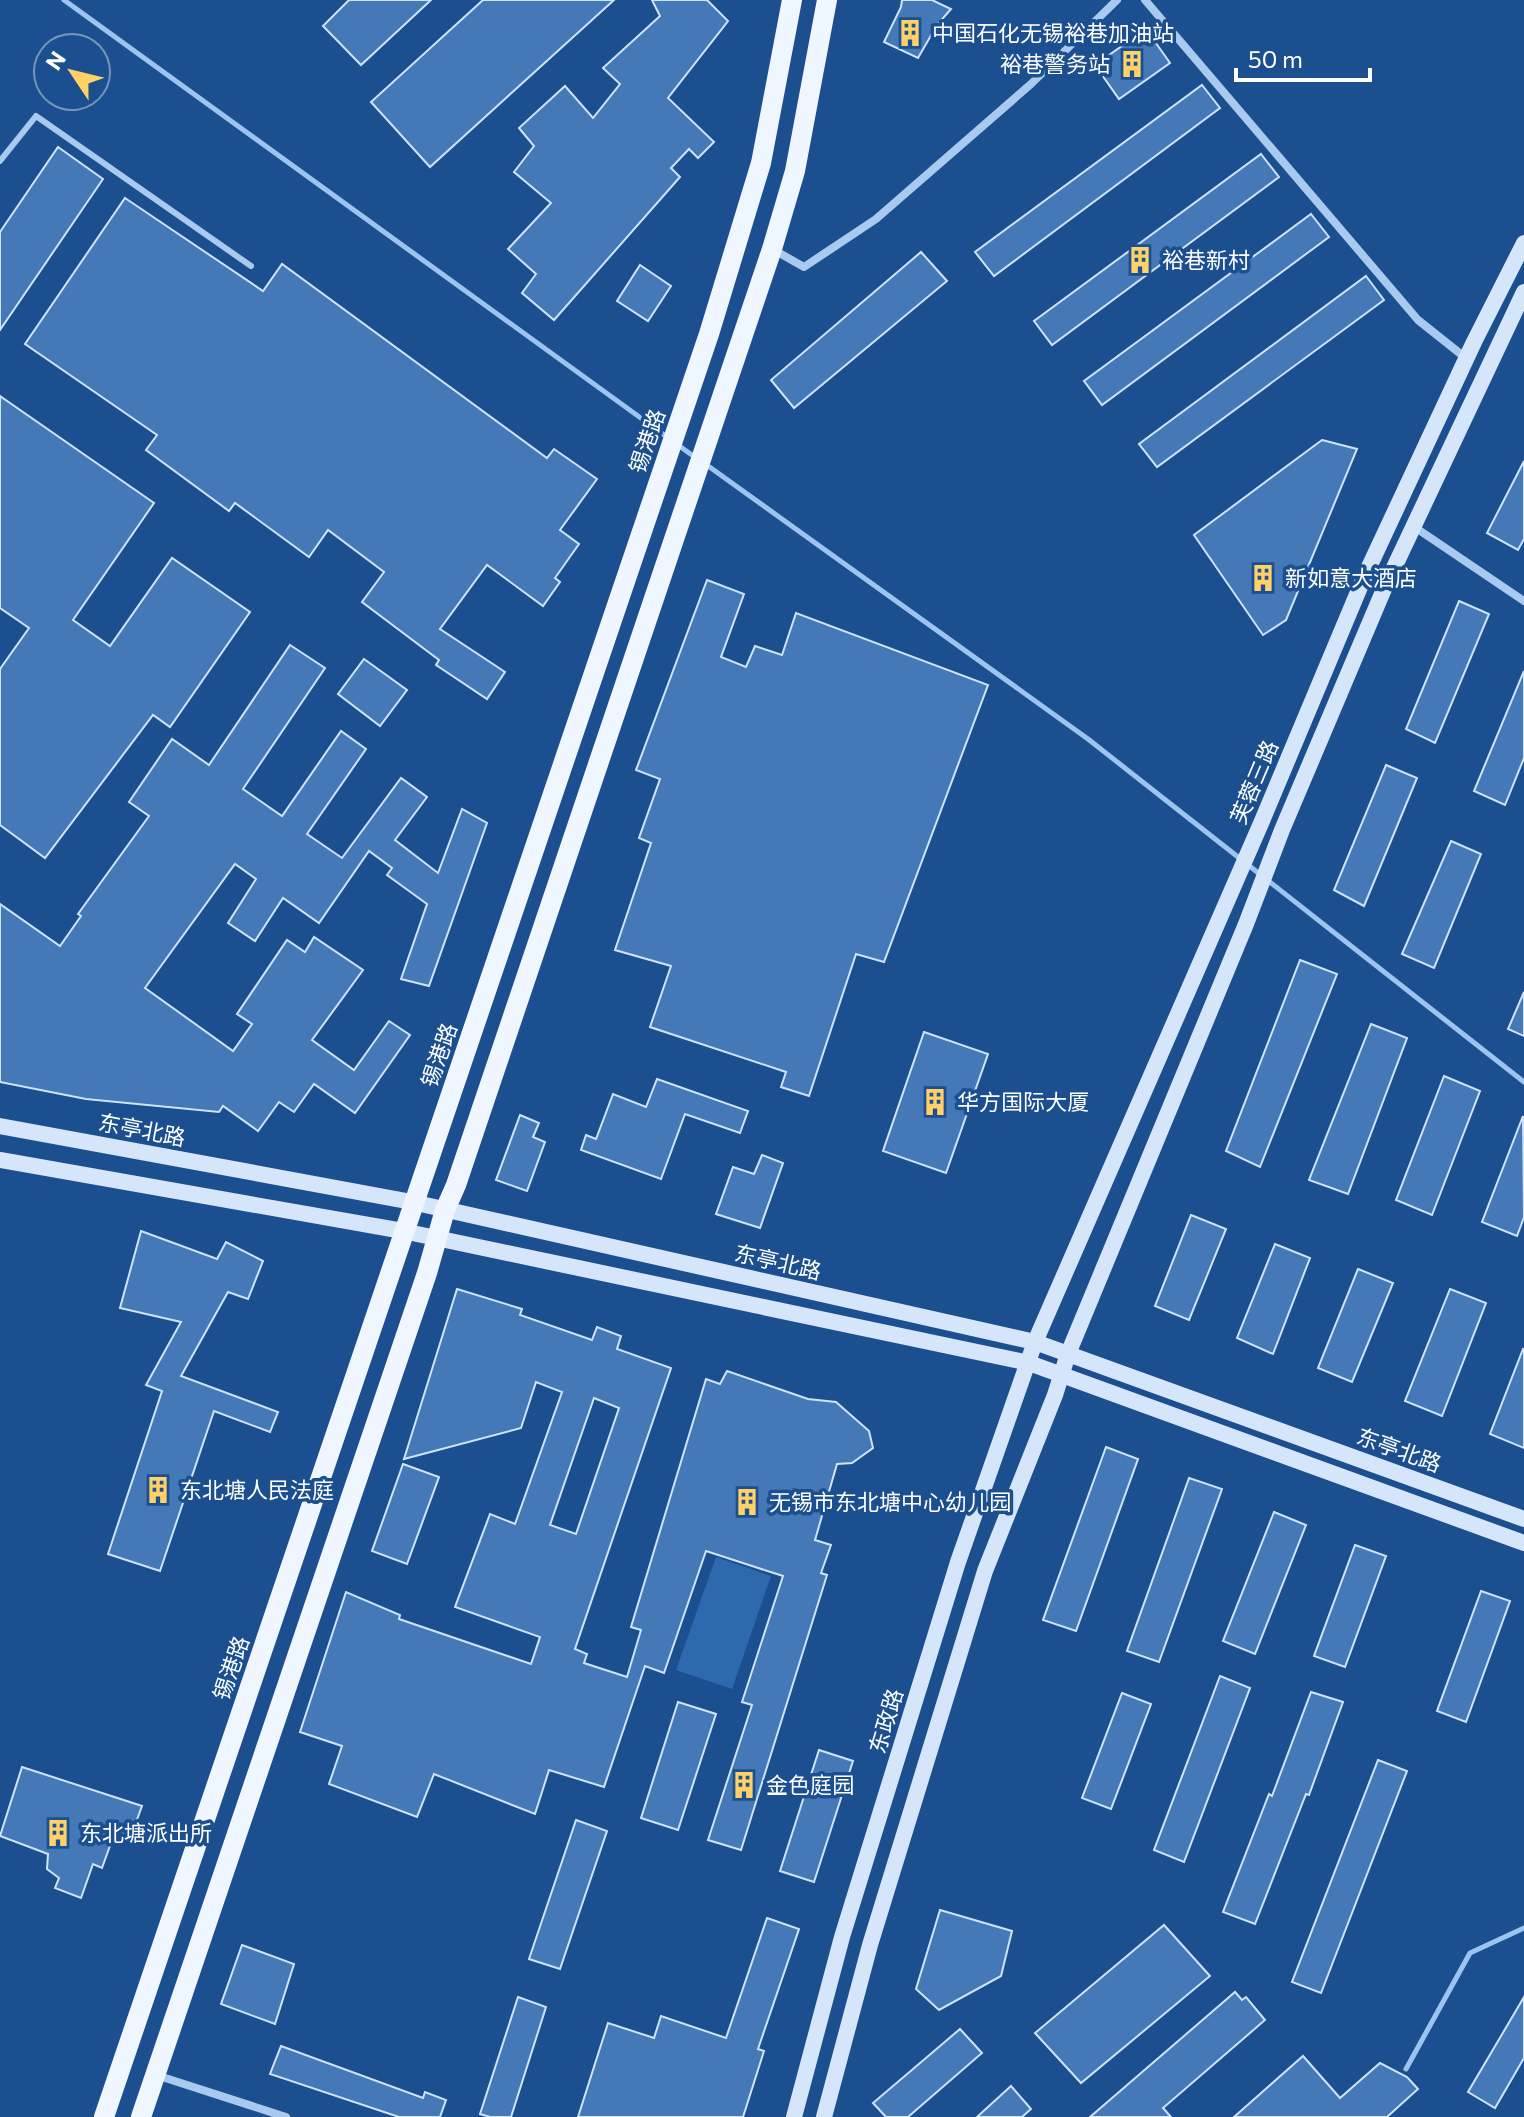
<svg xmlns="http://www.w3.org/2000/svg" width="1524" height="2117" viewBox="0 0 1524 2117" font-family="Commissioner,'Noto Sans SC',sans-serif">
<style>
.green{fill:#2e69ad}
.lines{fill:none;stroke-linecap:round;stroke-linejoin:round}
.stream{stroke:#9cc4f0;stroke-width:5}
.building{fill:#4478b7;stroke:#cfe3fa;stroke-width:2;fill-rule:evenodd}
.lane{stroke:#a9c9ee;stroke-width:6}
.street{stroke:#a9c9ee;stroke-width:8}
.secondary{stroke:#d6e6fa;stroke-width:16}
.primary{stroke:#f0f6ff;stroke-width:20}
.labels{text-anchor:middle;stroke-width:7;stroke-linejoin:round;paint-order:stroke}
.poi-label{font-size:22px;fill:#fff;stroke:#1b4f8f;text-anchor:start}
.street-label{font-size:22px;fill:#fff;stroke:#1b4f8f}
</style>
<rect width="100%" height="100%" fill="#1b4f8f"/>
<polygon class="green" points="716,1557 771,1576 732,1689 676,1670"/>
<g class="lines">
<g class="stream">
<polyline points="64,0 667,437"/>
<polyline points="678,445 696,458"/>
<polyline points="704,463 1088,739 1524,1082"/>
<polyline points="1406,2069 1470,1953 1524,1928"/>
</g>
</g>
<g class="building">
<polygon points="349,0 431,0 361,65 323,26"/>
<polygon points="483,0 614,0 430,167 371,102"/>
<polygon points="652,0 707,0 728,21 668,98 714,142 698,158 689,149 671,168 680,177 554,320 522,293 536,274 508,249 551,203 514,172 534,146 519,128 565,86 593,118 620,84 603,68 660,16"/>
<polygon points="902,0 932,0 951,9 937,25 918,58 884,42 901,7"/>
<polygon points="1146,29 1170,63 1119,99 1095,65"/>
<polygon points="1202,85 1220,108 994,276 975,252"/>
<polygon points="58,147 103,179 0,330 0,232"/>
<polygon points="1261,154 1279,177 1052,345 1034,321"/>
<polygon points="125,198 263,291 282,264 547,458 554,449 597,479 560,530 579,544 555,578 560,582 543,606 487,565 440,629 505,672 487,699 436,665 439,660 362,602 384,572 328,530 309,557 235,503 229,511 146,450 157,435 25,344"/>
<polygon points="1311,214 1329,237 1102,405 1084,381"/>
<polygon points="921,252 947,281 794,408 771,380"/>
<polygon points="640,265 671,286 648,321 617,301"/>
<polygon points="1366,276 1384,300 1157,467 1139,444"/>
<polygon points="0,396 154,503 73,620 110,646 172,558 250,612 170,727 153,715 45,858 0,825 0,669 29,628 0,608"/>
<polygon points="1322,440 1357,449 1286,620 1263,635 1194,535"/>
<polygon points="1524,461 1524,539 1518,550 1487,533"/>
<polygon points="707,580 744,594 721,657 746,667 755,646 782,655 796,613 988,685 884,962 856,954 809,1096 781,1087 786,1072 650,1027 671,966 615,950 651,843 639,838 660,779 636,770"/>
<polygon points="1459,601 1489,614 1435,743 1406,729"/>
<polygon points="290,645 325,668 243,789 282,816 341,731 366,749 307,834 342,858 401,778 427,797 395,840 438,873 462,809 487,823 429,986 401,979 427,904 387,875 392,868 369,851 319,923 283,898 255,941 228,923 256,879 235,864 145,988 233,1051 252,1024 237,1014 287,940 305,952 314,937 363,970 312,1040 354,1070 389,1021 410,1035 355,1113 314,1084 294,1112 279,1102 258,1131 223,1106 219,1112 86,1099 0,1082 0,904 60,946 81,916 78,914 149,816 129,802 172,739 209,765"/>
<polygon points="364,659 407,690 380,726 338,694"/>
<polygon points="1524,671 1524,758 1505,805 1474,791"/>
<polygon points="1386,765 1417,778 1364,906 1334,890"/>
<polygon points="1451,841 1481,854 1434,968 1402,954"/>
<polygon points="1300,960 1337,974 1260,1167 1226,1151"/>
<polygon points="1524,992 1524,1036 1508,1029"/>
<polygon points="1371,1024 1407,1038 1348,1194 1309,1180"/>
<polygon points="924,1032 988,1054 946,1173 883,1151"/>
<polygon points="1444,1076 1480,1091 1432,1215 1396,1200"/>
<polygon points="657,1079 748,1111 740,1133 685,1114 661,1179 581,1150 586,1135 596,1139 613,1094 646,1107"/>
<polygon points="520,1115 539,1123 533,1137 545,1142 527,1191 496,1180"/>
<polygon points="1523,1116 1524,1217 1517,1236 1482,1222"/>
<polygon points="762,1155 783,1163 760,1228 716,1214 733,1167 754,1174"/>
<polygon points="1191,1215 1226,1229 1189,1320 1155,1306"/>
<polygon points="141,1231 217,1259 226,1242 263,1261 248,1299 228,1292 181,1376 278,1412 270,1432 214,1411 160,1571 108,1554 162,1391 146,1385 181,1322 120,1308"/>
<polygon points="1275,1244 1310,1258 1273,1354 1237,1338"/>
<polygon points="1358,1269 1393,1283 1352,1382 1318,1368"/>
<path d="M 457,1289 L 522,1309 L 520,1315 L 592,1340 L 597,1327 L 621,1336 L 617,1349 L 671,1368 L 575,1649 L 587,1654 L 584,1663 L 627,1677 L 641,1630 L 631,1627 L 706,1379 L 720,1384 L 727,1371 L 808,1399 L 836,1402 L 869,1431 L 873,1448 L 852,1463 L 837,1464 L 815,1540 L 831,1545 L 821,1573 L 827,1575 L 741,1850 L 708,1840 L 752,1705 L 742,1702 L 783,1576 L 706,1551 L 664,1673 L 645,1666 L 604,1787 L 549,1770 L 535,1814 L 434,1774 L 417,1817 L 329,1784 L 342,1746 L 300,1732 L 346,1592 L 400,1615 L 399,1619 L 531,1664 L 540,1637 L 455,1607 L 490,1514 L 515,1524 L 562,1392 L 536,1382 L 521,1428 L 404,1459 ZM 594,1398 L 619,1408 L 576,1534 L 550,1525 Z"/>
<polygon points="1450,1289 1486,1303 1442,1416 1405,1401"/>
<polygon points="1523,1349 1524,1350 1524,1448 1490,1434"/>
<polygon points="1106,1447 1138,1459 1076,1631 1043,1620"/>
<polygon points="403,1464 439,1477 407,1564 372,1551"/>
<polygon points="1189,1478 1222,1489 1159,1662 1127,1651"/>
<polygon points="1274,1512 1306,1525 1255,1654 1223,1641"/>
<polygon points="1355,1545 1386,1556 1345,1667 1314,1656"/>
<polygon points="1481,1591 1510,1601 1466,1722 1437,1711"/>
<polygon points="1220,1676 1250,1688 1184,1862 1154,1850"/>
<polygon points="1311,1692 1343,1702 1309,1795 1306,1794 1255,1924 1223,1912 1269,1794 1272,1796"/>
<polygon points="1122,1693 1151,1704 1111,1809 1082,1798"/>
<polygon points="678,1702 716,1714 678,1830 641,1818"/>
<polygon points="819,1750 853,1761 814,1882 780,1871"/>
<polygon points="1378,1760 1407,1771 1321,1993 1292,1982"/>
<polygon points="22,1767 142,1806 131,1836 115,1832 102,1868 93,1864 81,1898 55,1888 59,1878 47,1869 48,1854 0,1836"/>
<polygon points="576,1820 607,1831 560,1969 529,1959"/>
<polygon points="940,1910 1012,1931 1001,1976 939,2010 916,1989"/>
<polygon points="767,1918 799,1929 758,2049 764,2051 743,2117 578,2117 608,2023 654,2038 661,2016 726,2038"/>
<polygon points="1164,1925 1210,1976 1081,2083 1035,2033"/>
<polygon points="242,1945 294,1964 275,2024 221,2004"/>
<polygon points="1235,1992 1242,2000 1246,1997 1265,2020 1163,2108 1171,2117 1090,2117"/>
<polygon points="518,1997 546,2007 511,2117 490,2117 480,2114"/>
<polygon points="1524,1997 1524,2058 1495,2108 1468,2092"/>
<polygon points="960,2029 982,2053 908,2117 886,2117 873,2103"/>
<polygon points="281,2046 423,2098 425,2092 446,2100 440,2117 399,2117 270,2074"/>
<polygon points="1303,2056 1340,2098 1380,2063 1407,2077 1418,2089 1387,2117 1234,2117"/>
<polygon points="1011,2086 1031,2109 1022,2117 977,2117"/>
</g>
<g class="lines">
<polyline class="lane" points="0,161 36,116 251,266"/>
<g class="street">
<polyline points="1145,0 1418,320 1467,359"/>
<polyline points="774,250 804,267 876,219 1031,84 1117,0"/>
<polyline points="1413,526 1524,601"/>
<polyline points="156,2075 286,2117"/>
</g>
<g class="secondary">
<polyline points="0,1126 412,1202 1035,1342 1524,1519"/>
<polyline points="0,1160 403,1231 1029,1363 1524,1543"/>
<polyline points="794,2117 842,1937 958,1562 1035,1342 1262,821 1363,580 1474,342 1524,243"/>
<polyline points="824,2117 870,1945 985,1571 1055,1395 1068,1354 1246,924 1282,830 1384,589 1524,292"/>
</g>
<g class="primary">
<polyline points="104,2117 709,334 761,163 792,0"/>
<polyline points="141,2117 427,1273 445,1210 456,1185 772,249 795,171 827,0"/>
</g>
</g>
<defs>
<g id="building-bare" transform="scale(2.16)"><path d="M-4-6H4V6H1V3H-1V6H-4ZM-2.5-4.3h1.7v1.8h-1.7ZM.8-4.3h1.7v1.8H.8ZM-2.5-1h1.7V.8h-1.7ZM.8-1h1.7V.8H.8Z" fill="#ffd166" stroke="#1b4f8f" stroke-width="2.5" paint-order="stroke"/></g>
</defs>
<g fill-rule="evenodd">
<use href="#building-bare" x="910" y="33"/>
<use href="#building-bare" x="1132" y="64"/>
<use href="#building-bare" x="1140" y="260"/>
<use href="#building-bare" x="1263" y="578"/>
<use href="#building-bare" x="935" y="1102"/>
<use href="#building-bare" x="158" y="1490"/>
<use href="#building-bare" x="747" y="1502"/>
<use href="#building-bare" x="744" y="1785"/>
<use href="#building-bare" x="58" y="1833"/>
</g>
<g class="labels">
<g class="poi-label">
<text x="932" y="41">中国石化无锡裕巷加油站</text>
<text x="1110" y="72" text-anchor="end">裕巷警务站</text>
<text x="1162" y="268">裕巷新村</text>
<text x="1285" y="586">新如意大酒店</text>
<text x="957" y="1110">华方国际大厦</text>
<text x="180" y="1498">东北塘人民法庭</text>
<text x="769" y="1510">无锡市东北塘中心幼儿园</text>
<text x="766" y="1793">金色庭园</text>
<text x="80" y="1841">东北塘派出所</text>
</g>
<g class="street-label">
<text transform="translate(647 441) rotate(-71)" y="8">锡港路</text>
<text transform="translate(1254 782) rotate(-67)" y="8">芙蓉三路</text>
<text transform="translate(439 1055) rotate(-71)" y="8">锡港路</text>
<text transform="translate(142 1130) rotate(11)" y="8">东亭北路</text>
<text transform="translate(778 1262) rotate(13)" y="8">东亭北路</text>
<text transform="translate(1399 1450) rotate(20)" y="8">东亭北路</text>
<text transform="translate(231 1668) rotate(-71)" y="8">锡港路</text>
<text transform="translate(886 1721) rotate(-73)" y="8">东政路</text>
</g>
</g>
<g transform="translate(72 72) rotate(305)"><circle r="38" fill="#1b4f8f" stroke="#7695bc" stroke-width="2"/>
<path d="M0-6L14 30L0 20L-14 30Z" fill="#ffd166"/>
<text y="-12" font-size="22" font-weight="bold" text-anchor="middle" fill="#ffffff">N</text>
</g>
<path d="M1236 68v12h134v-12" fill="none" stroke="#ffffff" stroke-width="4"/>
<text x="1248" y="68" font-size="24" fill="#ffffff" stroke="#1b4f8f" stroke-width="6" paint-order="stroke">50 m</text>
</svg>
